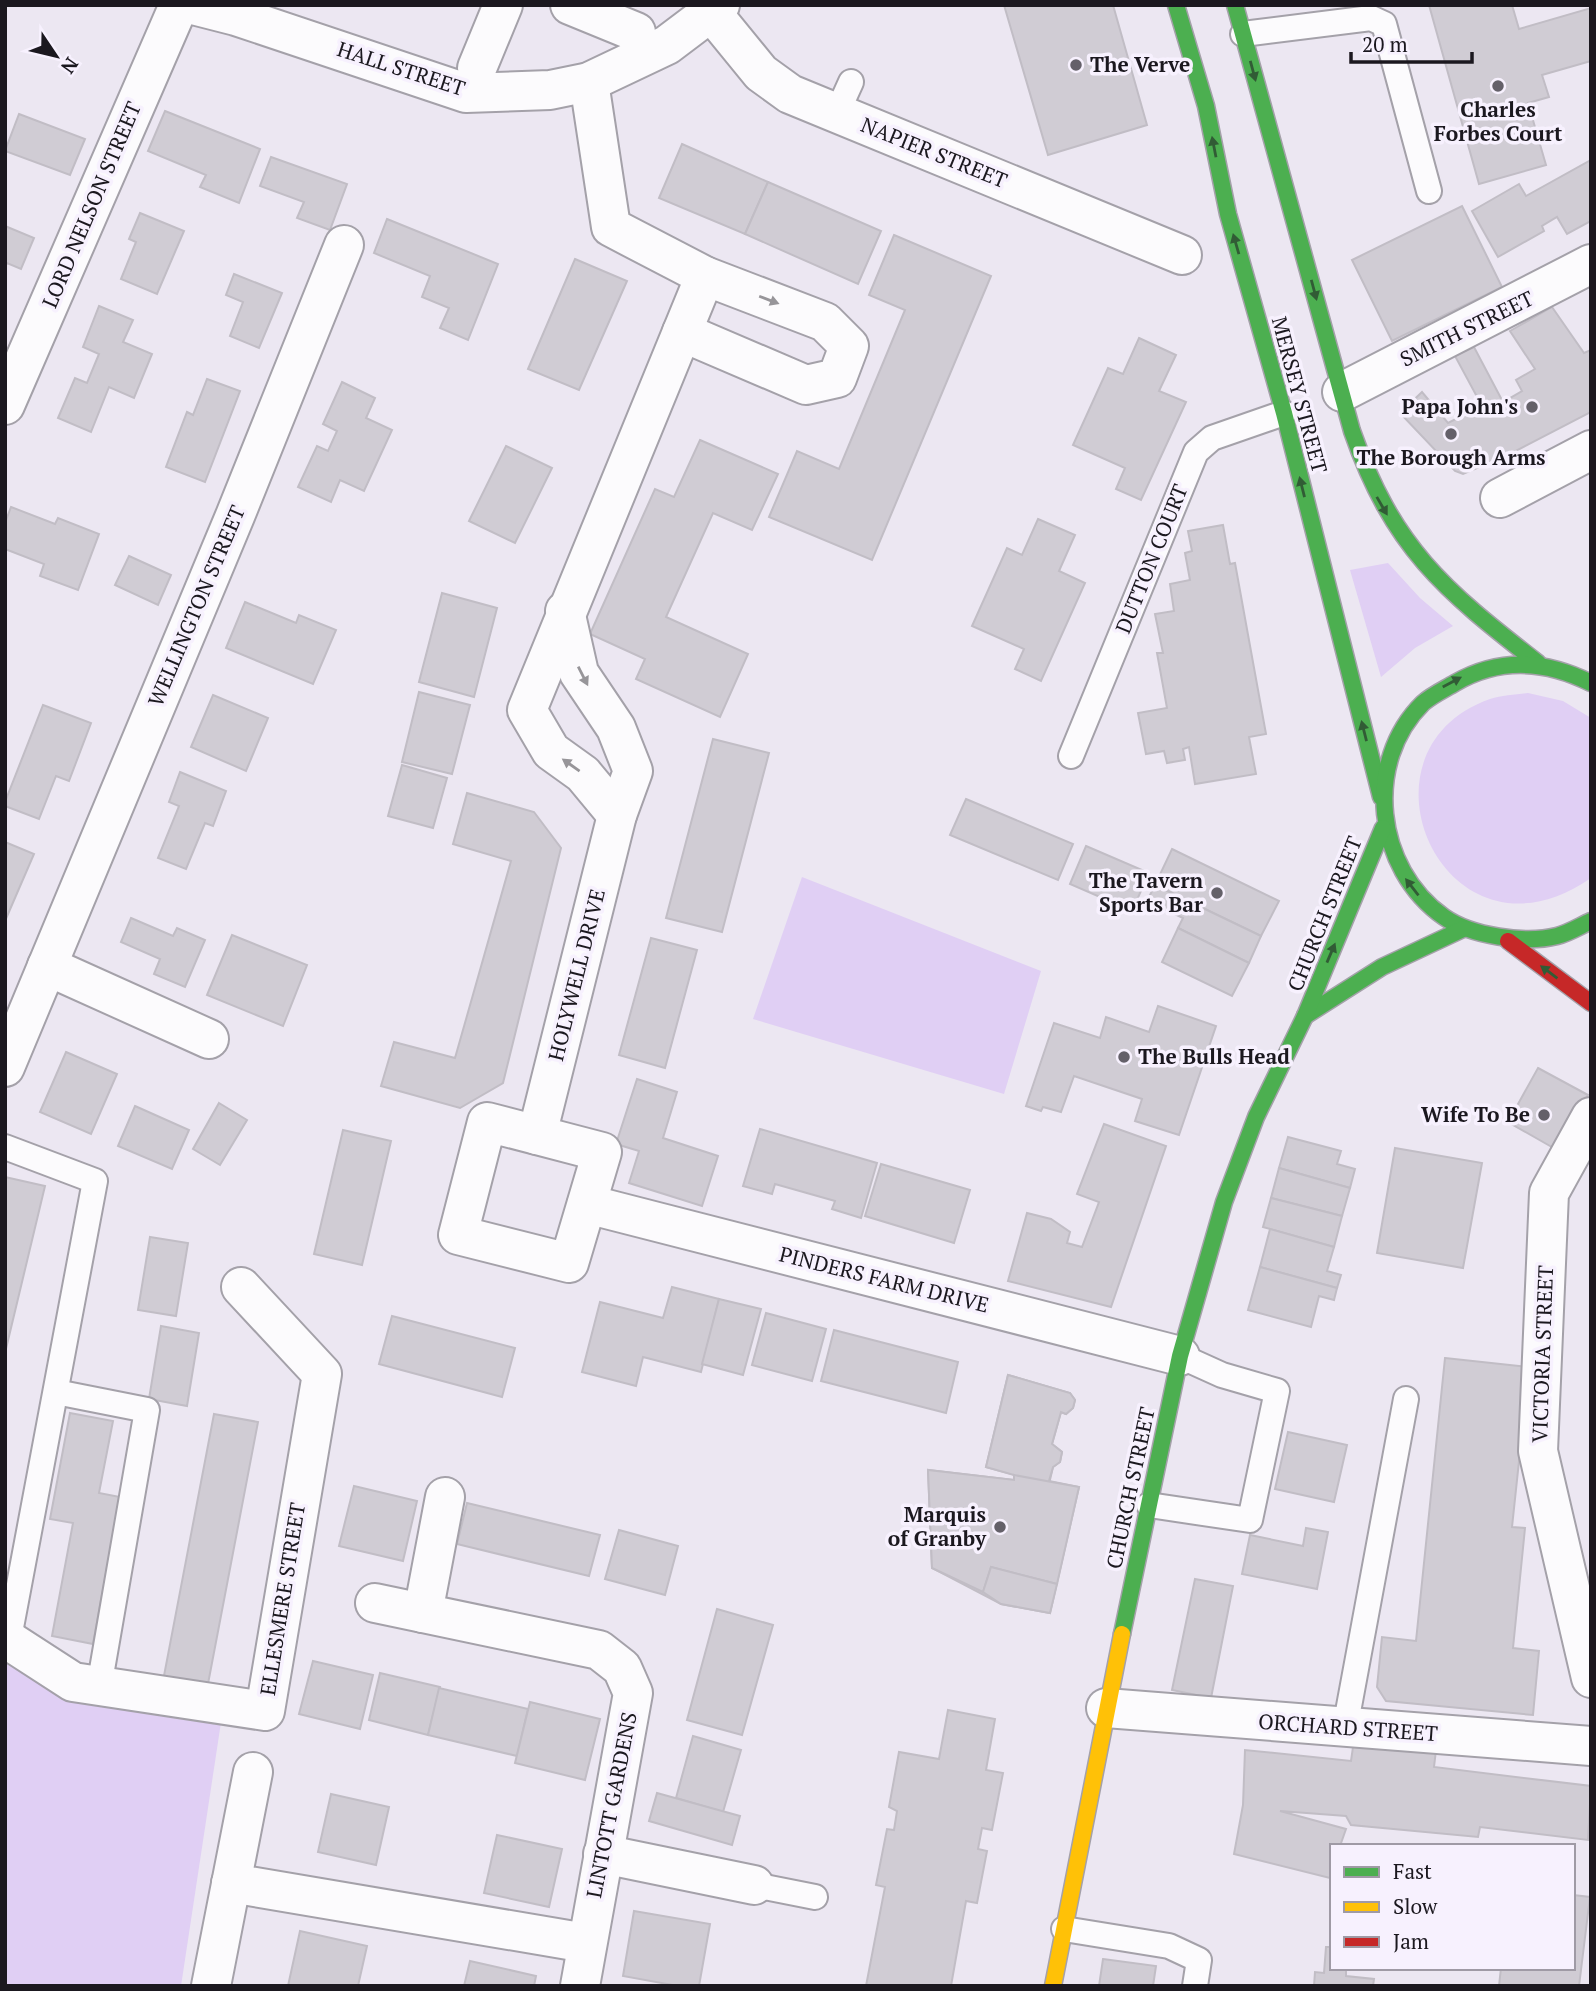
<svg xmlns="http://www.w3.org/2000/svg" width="1596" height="1991" viewBox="0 0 1596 1991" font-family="'PT Serif',serif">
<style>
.green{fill:#e0cff4}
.building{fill:#d0ccd4;stroke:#c1bdc5;stroke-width:2}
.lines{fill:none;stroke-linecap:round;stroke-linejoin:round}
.lane-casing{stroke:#a4a1a9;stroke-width:28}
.street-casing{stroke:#a4a1a9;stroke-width:42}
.fast-casing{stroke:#a4a1a9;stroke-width:19}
.slow-casing{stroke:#a4a1a9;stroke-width:19}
.jam-casing{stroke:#a4a1a9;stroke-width:19}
.lane{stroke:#fcfbfd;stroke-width:24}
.street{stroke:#fcfbfd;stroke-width:38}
.fast{stroke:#4caf50;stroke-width:16}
.slow{stroke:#ffc107;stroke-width:16}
.jam{stroke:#c62828;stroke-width:16}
.oneway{fill:#315c35}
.oneway2{fill:#979599}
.poi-dot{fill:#646069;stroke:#f7f1fe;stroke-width:2.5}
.labels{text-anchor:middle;stroke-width:7;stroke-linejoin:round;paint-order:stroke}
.poi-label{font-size:21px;font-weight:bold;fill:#1b181f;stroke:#f7f1fe;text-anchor:end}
.street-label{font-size:21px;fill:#1b181f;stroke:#f7f1fe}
</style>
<rect width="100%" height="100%" fill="#ece7f2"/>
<g class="green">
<polygon points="1388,563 1420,598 1453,626 1415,648 1381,677 1350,570"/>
<path d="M 1528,693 L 1563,701 L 1591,718 L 1591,878 C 1446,979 1343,751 1490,699 C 1502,695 1516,695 1528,693 Z"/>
<polygon points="802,877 1041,971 1004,1094 753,1019"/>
<polygon points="5,1654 223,1709 181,1986 5,1986"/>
</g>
<g class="building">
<polygon points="1004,5 1113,5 1147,125 1048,155"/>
<polygon points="1429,5 1512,5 1519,29 1591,8 1591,61 1542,75 1549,97 1528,103 1546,165 1479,184"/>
<polygon points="165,111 260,149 239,203 200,187 206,175 148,151"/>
<polygon points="19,114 85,139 70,175 5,151"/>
<polygon points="682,144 768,182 745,234 659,198"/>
<polygon points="271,157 347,184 330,230 297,218 304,202 260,186"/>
<polygon points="1591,160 1591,221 1567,234 1557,217 1542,226 1544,231 1498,257 1472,211 1519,184 1526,196"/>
<polygon points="768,182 881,231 858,284 745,234"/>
<polygon points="1462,206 1502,287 1392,341 1352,260"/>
<polygon points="140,213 184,231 157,294 121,279 136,242 129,239"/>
<polygon points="387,219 498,264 468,340 440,328 449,308 422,297 430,276 374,253"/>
<polygon points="5,226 34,238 21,269 7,263 5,267"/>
<polygon points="894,235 991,276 872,560 769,517 797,451 839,469 905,310 869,295"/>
<polygon points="575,259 627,281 579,390 528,369"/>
<polygon points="234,274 282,293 259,348 230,336 243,302 226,295"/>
<polygon points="99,306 133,320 123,342 152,354 134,398 109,387 91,432 58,418 75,378 87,383 99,354 83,347"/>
<polygon points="1552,307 1584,353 1591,350 1591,412 1508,455 1463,474 1455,471 1400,413 1422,392 1448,423 1482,406 1455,356 1474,347 1503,402 1522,391 1516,380 1535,369 1510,331"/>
<polygon points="1139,338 1176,355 1159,391 1186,402 1141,500 1116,489 1125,468 1073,445 1108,368 1123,374"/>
<polygon points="207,379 240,391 205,482 166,467 187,412 193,415"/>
<polygon points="342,382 375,398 366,418 392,430 364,491 340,480 331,502 298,487 317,446 328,451 337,431 323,424"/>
<polygon points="700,440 778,474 752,530 713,513 666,617 748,654 720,717 636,679 645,659 590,634 655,489 674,497"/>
<polygon points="506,446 552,468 515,543 469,521"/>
<polygon points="11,507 55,524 58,518 99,534 78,590 40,576 44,564 5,549 5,523"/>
<polygon points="1038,519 1075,535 1059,571 1085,583 1041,681 1015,669 1024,649 972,626 1007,548 1022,555"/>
<polygon points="1223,525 1230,564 1235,563 1266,734 1249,737 1256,774 1195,784 1189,747 1183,749 1185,760 1167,763 1164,751 1146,754 1138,713 1167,708 1157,653 1163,653 1155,614 1174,611 1170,584 1190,580 1185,553 1192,551 1188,531"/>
<polygon points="129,556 171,575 158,605 115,585"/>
<polygon points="442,593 497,608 474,697 419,682"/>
<polygon points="245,602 296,623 299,615 336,630 313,684 226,648"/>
<polygon points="419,692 470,705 452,774 402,762"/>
<polygon points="213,695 268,718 246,771 191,747"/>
<polygon points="43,705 91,723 69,781 56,776 39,819 5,806 5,802"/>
<polygon points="713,739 769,753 722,932 666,918"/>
<polygon points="402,765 447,778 433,828 388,816"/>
<polygon points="180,772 226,791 213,826 205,823 186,869 158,858 179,806 169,802"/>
<polygon points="467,793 534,812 561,848 503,1083 460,1108 381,1086 394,1042 455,1058 511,861 453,844"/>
<polygon points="966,799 1073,844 1058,880 950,835"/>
<polygon points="5,842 34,854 5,921"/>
<polygon points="1086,846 1149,873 1132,911 1070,884"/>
<polygon points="1172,849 1279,901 1261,936 1155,885"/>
<polygon points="1155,885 1261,936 1249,963 1178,928 1183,918 1147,901"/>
<polygon points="131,918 173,936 177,928 205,940 185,987 154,974 160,959 121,942"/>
<polygon points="1178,928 1249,963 1232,996 1162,962"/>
<polygon points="232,935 307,965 283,1026 207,995"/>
<polygon points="651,938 697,950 665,1068 619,1055"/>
<polygon points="1158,1006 1216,1026 1179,1135 1135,1121 1142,1099 1074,1076 1061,1112 1043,1107 1041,1111 1026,1106 1054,1023 1100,1038 1106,1017 1149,1032"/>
<polygon points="66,1052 117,1074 91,1134 40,1112"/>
<polygon points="1538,1068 1588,1095 1557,1150 1508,1122"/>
<polygon points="637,1079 677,1092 663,1138 718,1156 702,1206 629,1183 639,1151 616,1144"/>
<polygon points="219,1103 247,1120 220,1165 193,1149"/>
<polygon points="135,1106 189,1130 172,1169 118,1146"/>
<polygon points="1104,1124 1166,1146 1111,1307 1008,1281 1027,1213 1051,1219 1070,1232 1067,1243 1082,1247 1099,1202 1077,1194"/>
<polygon points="760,1129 877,1163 861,1218 832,1209 835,1201 775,1184 772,1194 743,1186"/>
<polygon points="343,1130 391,1141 362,1265 314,1254"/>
<polygon points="1288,1137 1341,1151 1337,1164 1355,1169 1350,1188 1279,1168"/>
<polygon points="1395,1148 1482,1163 1463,1268 1377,1253"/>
<polygon points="881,1164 970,1190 954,1243 865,1216"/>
<polygon points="1279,1168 1350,1188 1342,1216 1271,1198"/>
<polygon points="5,1177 45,1186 5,1353"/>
<polygon points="1271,1198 1342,1216 1334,1247 1263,1227"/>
<polygon points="1270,1229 1334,1247 1327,1271 1341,1275 1337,1288 1260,1267"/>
<polygon points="150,1237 188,1243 176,1316 138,1310"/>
<polygon points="1260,1267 1337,1288 1334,1300 1319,1296 1311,1327 1248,1310"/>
<polygon points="672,1287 719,1299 701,1372 643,1357 636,1386 582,1372 600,1302 663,1318"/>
<polygon points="719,1299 761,1309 743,1375 702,1364"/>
<polygon points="766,1313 826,1329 812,1381 752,1365"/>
<polygon points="392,1316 515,1348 502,1397 379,1364"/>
<polygon points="161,1326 199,1333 187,1406 149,1399"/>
<polygon points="834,1330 958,1362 946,1413 821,1381"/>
<polygon points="1445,1358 1529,1367 1512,1527 1525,1528 1513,1648 1539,1651 1533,1715 1386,1701 1377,1687 1382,1637 1416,1641"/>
<polygon points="1008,1375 1070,1393 1075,1400 1073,1408 1066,1414 1061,1412 1052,1444 1062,1452 1060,1462 1053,1467 1049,1484 986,1467"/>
<polygon points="1008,1375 1070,1393 1075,1400 1073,1408 1066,1414 1061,1412 1052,1444 1062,1452 1060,1462 1053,1467 1049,1481 1079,1487 1050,1613 1001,1604 932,1568 928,1470 1014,1480 1014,1475 986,1467"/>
<polygon points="70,1413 113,1421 99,1493 120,1497 93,1644 52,1636 73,1523 50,1519"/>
<polygon points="214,1414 258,1422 207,1689 163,1681"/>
<polygon points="1288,1432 1347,1445 1334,1502 1275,1489"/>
<polygon points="928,1470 1014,1480 1014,1475 1079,1487 1057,1584 991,1567 983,1592 932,1568"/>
<polygon points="354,1486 417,1501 403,1561 339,1546"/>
<polygon points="467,1503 600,1535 589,1576 457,1544"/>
<polygon points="1306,1528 1328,1532 1317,1589 1242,1574 1250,1535 1303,1546"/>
<polygon points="619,1530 678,1546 665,1595 605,1579"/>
<polygon points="991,1567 1057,1584 1050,1613 1001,1604 983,1592"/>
<polygon points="1195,1579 1233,1586 1211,1698 1172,1690"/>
<polygon points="717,1609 773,1625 742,1735 687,1720"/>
<polygon points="313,1661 373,1675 360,1729 299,1714"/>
<polygon points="380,1673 440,1687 428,1735 369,1720"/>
<polygon points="439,1688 528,1709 517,1756 428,1735"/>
<polygon points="530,1702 600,1719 585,1780 515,1763"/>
<polygon points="948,1710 995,1719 986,1770 1003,1773 992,1830 982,1828 978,1849 987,1851 977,1903 966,1901 951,1986 866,1986 885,1887 876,1885 887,1829 894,1830 897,1811 889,1807 899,1752 939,1759"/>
<polygon points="693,1736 741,1750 723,1812 676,1798"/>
<polygon points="1354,1740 1436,1750 1434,1767 1591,1786 1588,1840 1480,1827 1478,1837 1351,1825 1346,1816 1280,1811 1346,1829 1340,1846 1332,1846 1330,1878 1234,1854 1243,1805 1245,1750 1351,1761"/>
<polygon points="657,1793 740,1816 732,1845 649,1821"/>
<polygon points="331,1794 389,1807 376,1865 318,1852"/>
<polygon points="497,1835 562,1849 549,1907 484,1893"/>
<polygon points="1573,1895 1590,1897 1579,1986 1499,1986 1501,1968 1573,1968"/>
<polygon points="634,1911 710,1924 699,1986 678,1986 623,1976"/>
<polygon points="300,1931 367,1946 358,1986 288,1986"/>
<polygon points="1326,1947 1332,1947 1332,1968 1346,1968 1346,1976 1374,1979 1373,1986 1314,1986 1315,1972 1324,1973"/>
<polygon points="1103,1959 1156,1966 1153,1986 1099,1986"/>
<polygon points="470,1961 536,1976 534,1986 464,1986"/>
</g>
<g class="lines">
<g class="lane-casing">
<g id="lane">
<polyline points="1243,34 1371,18 1384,24 1429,191"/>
<polyline points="837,113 851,82"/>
<polyline points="1071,756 1196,452 1212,438 1284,413"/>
<polyline points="5,1147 95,1181 9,1638"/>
<polyline points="56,1392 147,1410 99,1687"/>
<polyline points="1149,1505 1250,1520 1277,1391 1222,1375 1180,1356"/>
<polyline points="1345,1728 1406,1399"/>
<polyline points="754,1885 815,1897"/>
<polyline points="1064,1929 1169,1946 1199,1960 1195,1986"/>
</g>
</g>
<g class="street-casing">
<g id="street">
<polyline points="193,5 236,16 466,93 550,90 589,82 667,45 720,5"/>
<polyline points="570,5 636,32"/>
<polyline points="712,13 761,73 790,94 1182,255"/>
<polyline points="477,68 503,5"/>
<polyline points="589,82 611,227 705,276 527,710 551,751 583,774 617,815"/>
<polyline points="682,332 806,385 837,378 849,346 825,322 705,276"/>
<polyline points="1342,392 1591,264"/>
<polyline points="5,405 179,5"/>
<polyline points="1500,498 1591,450"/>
<polyline points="47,966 209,1039"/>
<polyline points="5,1067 235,516 344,245"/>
<polyline points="1591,1117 1549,1193 1538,1451 1591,1678"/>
<polygon points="487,1122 602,1152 569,1263 458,1235"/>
<polyline points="537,1135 617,815 633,771 616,728 579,673 565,611"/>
<polyline points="587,1204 1180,1356"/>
<polyline points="375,1603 599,1650 622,1668 633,1693 580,1986"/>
<polyline points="423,1613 445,1497"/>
<polyline points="5,1638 73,1682 265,1711 322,1374 241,1287"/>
<polyline points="1106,1708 1591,1746"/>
<polyline points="603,1854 754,1885"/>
<polyline points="231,1883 586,1943"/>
<polyline points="211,1986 253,1772"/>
</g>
</g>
<g class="fast-casing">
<g id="fast">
<polyline points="1176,5 1206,106 1228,214 1284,413 1381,797"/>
<path d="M 1235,5 L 1352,431 C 1393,548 1443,589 1538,663"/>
<path d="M 1591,683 C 1545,660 1500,657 1455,683 C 1445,689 1432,695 1423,703 C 1363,762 1375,869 1444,917 C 1471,936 1525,944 1557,936 C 1569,933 1580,926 1591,921"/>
<polyline points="1305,1016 1382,967 1463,929"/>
<polyline points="1122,1634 1180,1356 1224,1202 1256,1117 1305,1016 1383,828"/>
</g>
</g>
<g class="slow-casing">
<polyline id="slow" points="1053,1986 1122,1634"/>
</g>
<g class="jam-casing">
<polyline id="jam" points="1508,941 1591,1003"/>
</g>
<use href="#lane" class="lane"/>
<use href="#street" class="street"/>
<use href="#fast" class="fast"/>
<use href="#slow" class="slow"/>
<use href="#jam" class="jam"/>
</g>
<defs><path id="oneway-solid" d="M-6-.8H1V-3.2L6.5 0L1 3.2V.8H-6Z" transform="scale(1.75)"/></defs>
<g class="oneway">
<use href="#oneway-solid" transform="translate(1253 71) rotate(75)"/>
<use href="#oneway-solid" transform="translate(1214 147) rotate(-101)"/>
<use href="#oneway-solid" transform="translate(1236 244) rotate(-106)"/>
<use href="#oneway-solid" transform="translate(1314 290) rotate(75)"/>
<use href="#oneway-solid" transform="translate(1302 487) rotate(-104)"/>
<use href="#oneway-solid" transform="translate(1382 506) rotate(60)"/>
<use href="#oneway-solid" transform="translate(1452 682) rotate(-28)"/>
<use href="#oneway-solid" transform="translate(1364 731) rotate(-104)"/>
<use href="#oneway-solid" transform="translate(1412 887) rotate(-128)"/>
<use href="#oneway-solid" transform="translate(1331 953) rotate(-67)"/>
<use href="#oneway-solid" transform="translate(1549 972) rotate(-143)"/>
</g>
<g class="oneway2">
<use href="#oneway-solid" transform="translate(769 300) rotate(21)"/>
<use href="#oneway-solid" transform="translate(583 676) rotate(63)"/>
<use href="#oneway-solid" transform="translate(571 765) rotate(-145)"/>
</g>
<g class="poi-dot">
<circle cx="1076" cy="65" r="7"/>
<circle cx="1498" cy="86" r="7"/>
<circle cx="1532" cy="407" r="7"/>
<circle cx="1451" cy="434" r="7"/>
<circle cx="1217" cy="893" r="7"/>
<circle cx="1124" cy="1057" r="7"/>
<circle cx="1544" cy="1115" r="7"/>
<circle cx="1000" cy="1527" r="7"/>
</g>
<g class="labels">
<g class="poi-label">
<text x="1090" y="72" text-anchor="start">The Verve</text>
<text x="1498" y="117" text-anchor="middle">Charles<tspan x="1498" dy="24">Forbes Court</tspan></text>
<text x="1518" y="414">Papa John's</text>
<text x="1451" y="465" text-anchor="middle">The Borough Arms</text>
<text x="1203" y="888">The Tavern<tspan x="1203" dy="24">Sports Bar</tspan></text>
<text x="1138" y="1064" text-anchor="start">The Bulls Head</text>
<text x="1530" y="1122">Wife To Be</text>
<text x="986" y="1522">Marquis<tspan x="986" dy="24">of Granby</tspan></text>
</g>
<g class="street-label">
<text transform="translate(401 69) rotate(18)" y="7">HALL STREET</text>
<text transform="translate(934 153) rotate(22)" y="7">NAPIER STREET</text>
<text transform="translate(92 205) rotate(-67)" y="7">LORD NELSON STREET</text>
<text transform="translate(1467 329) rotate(-26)" y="7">SMITH STREET</text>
<text transform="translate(1299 395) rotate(75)" y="7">MERSEY STREET</text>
<text transform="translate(1152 559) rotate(-68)" y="7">DUTTON COURT</text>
<text transform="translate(197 606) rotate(-67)" y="7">WELLINGTON STREET</text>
<text transform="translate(1325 914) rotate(-68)" y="7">CHURCH STREET</text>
<text transform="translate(577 975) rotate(-76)" y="7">HOLYWELL DRIVE</text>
<text transform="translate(884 1280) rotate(14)" y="7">PINDERS FARM DRIVE</text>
<text transform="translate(1543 1354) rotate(-88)" y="7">VICTORIA STREET</text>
<text transform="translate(1131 1488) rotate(-78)" y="7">CHURCH STREET</text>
<text transform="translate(283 1599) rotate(-81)" y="7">ELLESMERE STREET</text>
<text transform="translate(1348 1728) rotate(4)" y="7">ORCHARD STREET</text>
<text transform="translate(612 1805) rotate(-79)" y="7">LINTOTT GARDENS</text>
</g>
</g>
<rect width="1596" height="1991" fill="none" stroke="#1b181f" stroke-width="14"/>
<rect x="1330" y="1844" width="245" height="126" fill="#f7f1fe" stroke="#9f9aa5" stroke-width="2"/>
<rect x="1344" y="1867" width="35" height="10" fill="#4caf50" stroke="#9f9aa5" stroke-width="2"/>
<text x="1393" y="1879" font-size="21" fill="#1b181f">Fast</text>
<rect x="1344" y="1902" width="35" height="10" fill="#ffc107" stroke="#9f9aa5" stroke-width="2"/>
<text x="1393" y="1914" font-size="21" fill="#1b181f">Slow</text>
<rect x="1344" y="1937" width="35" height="10" fill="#c62828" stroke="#9f9aa5" stroke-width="2"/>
<text x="1393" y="1949" font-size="21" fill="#1b181f">Jam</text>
<g transform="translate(56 56) rotate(125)" stroke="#f7f1fe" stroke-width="5" paint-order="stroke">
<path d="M0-5L12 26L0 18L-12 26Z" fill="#1b181f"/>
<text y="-10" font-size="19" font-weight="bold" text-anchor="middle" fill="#1b181f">N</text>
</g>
<path d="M1351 52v10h121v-10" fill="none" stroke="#1b181f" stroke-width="3.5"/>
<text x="1362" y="52" font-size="21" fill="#1b181f" stroke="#f7f1fe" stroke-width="5" paint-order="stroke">20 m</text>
</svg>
